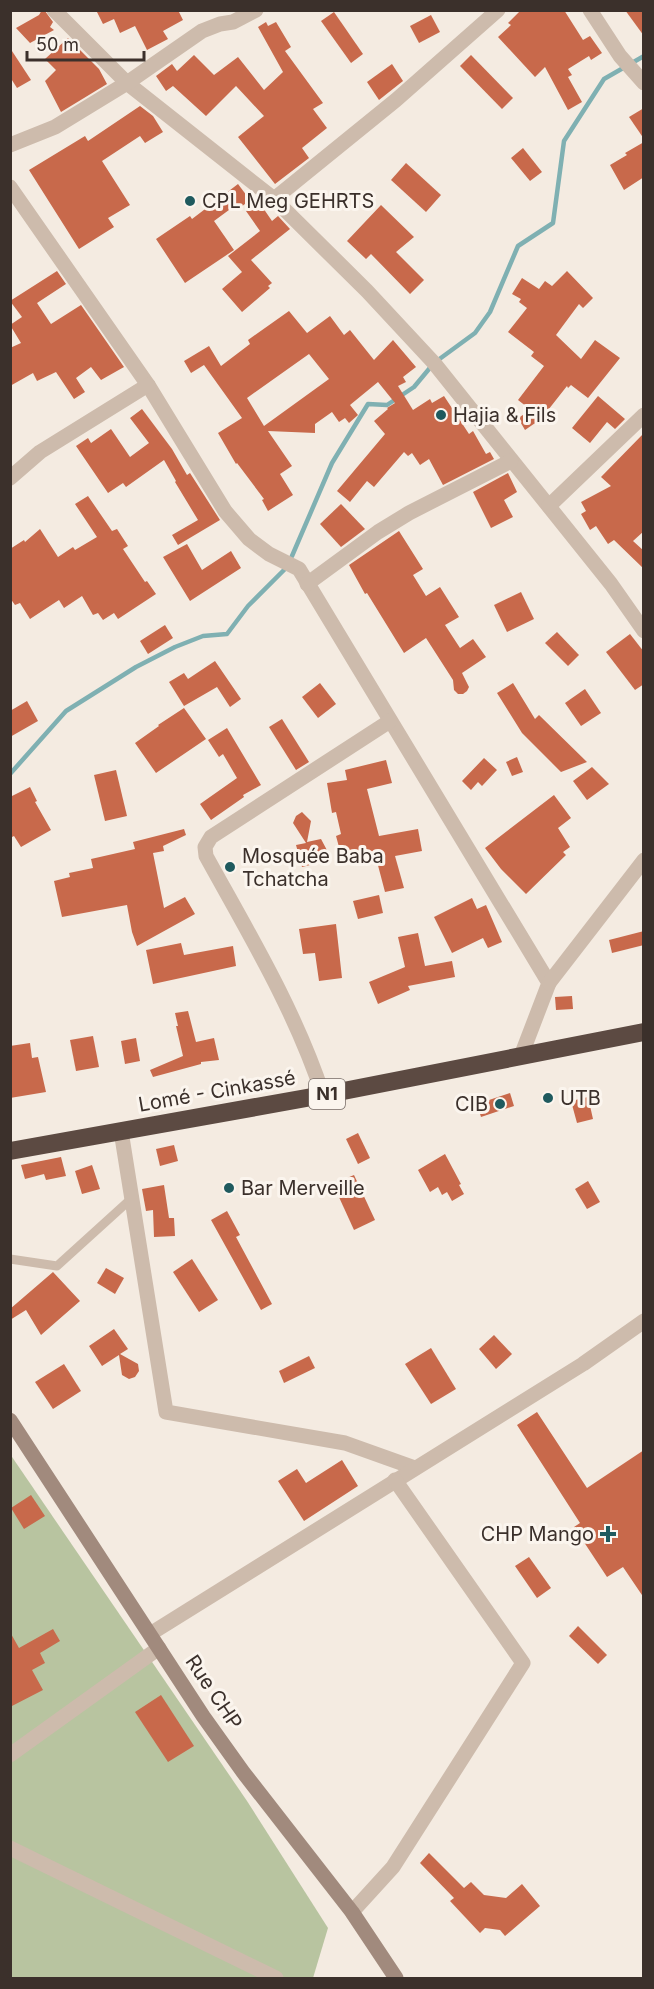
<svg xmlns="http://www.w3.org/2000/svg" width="654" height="1989" viewBox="0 0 654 1989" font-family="Inter,sans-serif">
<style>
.green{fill:#b8c4a0}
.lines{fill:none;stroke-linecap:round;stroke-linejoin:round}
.stream{stroke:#7fb0b2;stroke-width:4.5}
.building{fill:#c8694b;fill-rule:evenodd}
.lane{stroke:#cdbbac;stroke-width:9}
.street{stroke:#cdbbac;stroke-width:15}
.secondary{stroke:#a18a7d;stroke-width:15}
.highway{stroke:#5c4a42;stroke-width:18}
.poi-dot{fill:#1f5a5e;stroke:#fbf5ee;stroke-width:2}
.labels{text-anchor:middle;stroke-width:6;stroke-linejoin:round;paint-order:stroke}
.shield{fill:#fbf5ee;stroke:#756b66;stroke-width:1.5}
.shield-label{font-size:18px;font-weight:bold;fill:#3b302b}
.poi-label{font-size:20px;fill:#3b302b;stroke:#fbf5ee;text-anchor:start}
.street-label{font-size:20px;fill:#3b302b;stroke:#fbf5ee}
</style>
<rect width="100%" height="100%" fill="#f4ebe1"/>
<polygon class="green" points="10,1454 247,1801 328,1928 313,1978 11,1978"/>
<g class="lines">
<g class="stream">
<polyline points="292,556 332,463 368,404 387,405 414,387 434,363 475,333 490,312 518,246 553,223 564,141 604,79 644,56"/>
<polyline points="10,774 66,711 136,667 175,647 203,636 227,634 248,606 287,567"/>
</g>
</g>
<g class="building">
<polygon points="42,10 45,11 53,22 50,27 54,30 30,43 16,28 39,15"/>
<polygon points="96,10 178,10 183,20 163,31 168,39 147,50 135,26 120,33 114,19 103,24"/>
<polygon points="521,10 564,10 583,40 590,36 602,53 591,60 589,56 568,69 572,75 568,77 582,102 568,110 545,67 535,77 498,37 511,25 508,23"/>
<polygon points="625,10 644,10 644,36"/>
<polygon points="334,12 363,54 351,63 321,21"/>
<polygon points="431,15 440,32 419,43 410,26"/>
<polygon points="266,22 268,26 276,22 291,47 285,51 323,103 313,109 327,128 302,148 309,158 275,184 238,137 264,116 236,86 206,116 173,86 166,91 156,76 172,64 177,71 194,55 214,75 238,57 264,90 283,72 258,27"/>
<polygon points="68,38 99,69 107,84 61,112 45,81 56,70 45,59"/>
<polygon points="10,48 31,80 17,88 10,77"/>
<polygon points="471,55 513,98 502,109 460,66"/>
<polygon points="392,64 403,81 379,100 367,82"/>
<polygon points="140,106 153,116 163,132 145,143 140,136 102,161 130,205 108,218 114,227 79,249 29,170 85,136 88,141"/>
<polygon points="644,108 644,139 629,117"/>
<polygon points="644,142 644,177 624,190 610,165 627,155 625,153"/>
<polygon points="523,148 542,172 530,181 511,158"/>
<polygon points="406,163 441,195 426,212 391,180"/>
<polygon points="238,184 250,200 236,211 233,207 214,221 234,250 185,283 156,239 190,216 192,219"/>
<polygon points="259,202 272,221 278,216 290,229 251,260 272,283 268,286 270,288 242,312 222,289 242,272 228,256 260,231 246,211"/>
<polygon points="381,205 414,237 396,252 424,280 410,294 371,254 366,259 347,241"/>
<polygon points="57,271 66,284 37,303 51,324 81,305 124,367 101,380 91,367 76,378 85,392 74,399 56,372 37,381 33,373 10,386 10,348 21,343 10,325 22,317 10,301"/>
<polygon points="567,271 593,298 583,308 579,304 556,335 581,359 595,340 620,358 588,398 571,385 568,388 567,386 541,419 525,430 518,418 531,410 518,400 544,366 531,356 534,352 508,332 527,308 519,302 521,299 512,294 522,278 539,289 545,281 552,286"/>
<path d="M 289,311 L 307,333 L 330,316 L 344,335 L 350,330 L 374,360 L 393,340 L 416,367 L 403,377 L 406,382 L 398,386 L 413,410 L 430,399 L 432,403 L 444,396 L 469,434 L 473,431 L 486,454 L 490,452 L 494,459 L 443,485 L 429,459 L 420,465 L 412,453 L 408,456 L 404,452 L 374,487 L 367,481 L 350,502 L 337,491 L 385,434 L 374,421 L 388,409 L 387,408 L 395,403 L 378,382 L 350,405 L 358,415 L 349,423 L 345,418 L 339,422 L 332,412 L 315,424 L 315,433 L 268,431 L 292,466 L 280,474 L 293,495 L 268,511 L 262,500 L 264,499 L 237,463 L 236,464 L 218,433 L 242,418 L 204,365 L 191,373 L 184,361 L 209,346 L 221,366 L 250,344 L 248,340 ZM 309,354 L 329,379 L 264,426 L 247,398 Z"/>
<polygon points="598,396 625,419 615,429 607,422 590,443 572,428"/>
<polygon points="142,409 172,449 187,475 190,473 220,520 178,545 172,535 198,520 175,482 176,481 164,460 126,487 123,483 108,493 76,446 88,438 91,443 111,429 130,457 149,443 130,418"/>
<polygon points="644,433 644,531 633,541 644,551 644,569 614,540 608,544 596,526 590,530 581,514 586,511 581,502 611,486 601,477"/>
<polygon points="508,473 517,492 504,500 513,517 491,528 473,492"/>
<polygon points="88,496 112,531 117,529 128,546 123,549 145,582 147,581 156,594 118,619 114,613 103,620 98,613 93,615 82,596 64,608 59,600 30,619 20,603 15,605 10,598 10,549 24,540 25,542 40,529 58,557 73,547 75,550 97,537 75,504"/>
<polygon points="341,504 365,529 341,547 320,524"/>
<polygon points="399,531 423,569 413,575 426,596 440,587 459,617 445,625 460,648 473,639 486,657 462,673 469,687 467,691 463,694 458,694 454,690 453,680 426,638 404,653 367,593 365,594 349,565"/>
<polygon points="187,544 202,570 231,551 241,568 190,601 163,557"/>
<polygon points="521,592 534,619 507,632 494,605"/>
<polygon points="165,625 173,638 148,654 140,641"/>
<polygon points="557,632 579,655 568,666 545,643"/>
<polygon points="630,634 644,652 644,684 635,690 606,652"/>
<polygon points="215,661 241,699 230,707 217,687 184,706 169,682 184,673 188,679"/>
<polygon points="320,683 336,704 318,718 302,697"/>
<polygon points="513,683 535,719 539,715 587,762 561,772 522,733 497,693"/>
<polygon points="585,689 601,713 581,726 565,703"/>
<polygon points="27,701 38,721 10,737 10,711"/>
<polygon points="184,708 206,739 156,773 135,743 159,726 158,725"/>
<polygon points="282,719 309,762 296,770 269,727"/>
<polygon points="227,728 261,785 243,795 244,797 211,820 200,804 237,778 223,754 219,757 208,740"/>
<polygon points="517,757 523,772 512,776 506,762"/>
<polygon points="484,758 497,770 482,786 478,782 471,790 462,781"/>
<polygon points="386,760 392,783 367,789 379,836 418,829 422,851 395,856 404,888 385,892 375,854 347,860 346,857 342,858 336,836 341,834 336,812 332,813 327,783 347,780 345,770"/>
<polygon points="592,767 609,784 587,800 573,781"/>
<polygon points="116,770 127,816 105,821 94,775"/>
<polygon points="30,787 37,801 35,802 51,830 21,847 14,836 10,838 10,797"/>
<polygon points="554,795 571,818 558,828 570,847 563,852 566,855 526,894 501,869 485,848"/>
<polygon points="302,812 311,821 307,842 321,839 329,854 325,855 326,861 302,867 296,845 306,843 293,823 296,816"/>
<polygon points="184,829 186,835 163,846 164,851 153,853 164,908 185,897 195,914 137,946 132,932 127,905 62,917 54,881 70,877 69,873 93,868 91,859 135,849 133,842"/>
<polygon points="379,895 383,913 358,919 353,901"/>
<polygon points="472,898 477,909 486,905 502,942 488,948 483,938 452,953 434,917"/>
<polygon points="336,924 342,978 319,981 315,953 303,954 299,929"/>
<polygon points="644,931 644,945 612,953 609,940"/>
<polygon points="418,933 425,966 452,961 455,977 408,986 410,990 378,1004 369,982 405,967 398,937"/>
<polygon points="181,943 184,955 233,946 236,966 153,984 146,950"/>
<polygon points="572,996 573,1009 556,1010 555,997"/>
<polygon points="188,1011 196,1042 214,1038 219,1060 201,1062 201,1064 153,1077 150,1070 183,1056 176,1026 178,1026 175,1013"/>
<polygon points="93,1036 99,1067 76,1071 70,1040"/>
<polygon points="136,1038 140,1061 125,1064 121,1041"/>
<polygon points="30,1043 32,1058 38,1057 46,1092 10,1098 10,1046"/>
<polygon points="510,1093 514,1106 481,1117 477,1104"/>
<polygon points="588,1097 593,1119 577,1123 571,1101"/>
<polygon points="358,1133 370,1158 358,1164 346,1139"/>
<polygon points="174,1145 178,1161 160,1166 156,1149"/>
<polygon points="445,1154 461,1184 459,1185 464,1194 452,1201 447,1192 442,1195 438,1187 430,1192 418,1170"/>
<polygon points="61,1157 66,1176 46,1180 44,1174 25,1179 21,1165"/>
<polygon points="92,1165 100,1189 82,1194 75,1171"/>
<polygon points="354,1175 375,1220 354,1230 333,1184"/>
<polygon points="588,1181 600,1202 587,1209 575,1189"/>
<polygon points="164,1185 169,1218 174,1218 175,1236 154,1237 153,1210 146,1211 142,1189"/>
<polygon points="227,1211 240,1235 236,1237 272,1304 261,1310 211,1220"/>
<polygon points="192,1259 218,1300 199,1312 173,1272"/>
<polygon points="106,1268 124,1278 115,1294 97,1283"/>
<polygon points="53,1272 80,1301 41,1335 26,1310 10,1320 10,1309"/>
<polygon points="114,1329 128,1349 120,1354 138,1364 139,1371 135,1377 129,1379 122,1375 119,1355 102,1366 89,1346"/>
<polygon points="494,1335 512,1354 496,1369 479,1349"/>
<polygon points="431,1348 456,1389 431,1404 405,1364"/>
<polygon points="309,1356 315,1368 284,1383 279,1371"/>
<polygon points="64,1364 81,1391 53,1409 35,1382"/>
<polygon points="537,1412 587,1488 644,1450 644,1598 623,1567 607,1577 574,1527 580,1523 517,1425"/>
<polygon points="342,1460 358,1486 304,1521 278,1481 297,1469 306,1483"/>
<polygon points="31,1495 45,1516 24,1529 11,1508"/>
<polygon points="529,1557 551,1588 537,1598 515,1566"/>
<polygon points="578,1626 607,1655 598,1664 569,1636"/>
<polygon points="53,1629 60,1641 40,1653 45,1663 32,1670 43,1690 10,1707 10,1632 19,1648"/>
<polygon points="161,1695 194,1746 168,1762 135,1712"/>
<polygon points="429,1853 464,1888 471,1882 484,1895 506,1898 522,1884 540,1906 505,1936 500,1930 485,1928 480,1933 450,1901 454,1898 420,1863"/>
</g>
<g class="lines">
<polyline class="lane" points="10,1259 57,1266 132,1198"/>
<g class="street">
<polyline points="54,10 127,83 274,199 367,291 434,363 611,584 644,631"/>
<polyline points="590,10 620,56 644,83"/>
<polyline points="10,145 55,127 127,83 202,31 220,24 233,22 256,10"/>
<polyline points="10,187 148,385 225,511 249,539 269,554 299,569 549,983 521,1056"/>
<polyline points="274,199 396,100 498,10"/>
<polyline points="10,478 40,452 148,385"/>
<polyline points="549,506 644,415"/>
<polyline points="307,584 378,532 409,513 511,461"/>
<polyline points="549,983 644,860"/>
<path d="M 323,1095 C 295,1010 249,934 206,856 L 205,847 L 211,837 L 390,721"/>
<polyline points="121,1131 166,1412 345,1443 415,1468"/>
<polyline points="150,1634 583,1364 644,1321"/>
<polyline points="10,1755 159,1648"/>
<polyline points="10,1848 276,1978"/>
<polyline points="352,1912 393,1867 523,1663 395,1480"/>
</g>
<polyline class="secondary" points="10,1420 203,1716 243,1772 352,1912 396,1978"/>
<polyline class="highway" points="10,1151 323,1095 644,1032"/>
</g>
<g class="poi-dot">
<circle cx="190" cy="201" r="6"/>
<circle cx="441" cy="415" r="6"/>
<circle cx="230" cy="867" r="6"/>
<circle cx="548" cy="1098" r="6"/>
<circle cx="500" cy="1104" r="6"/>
<circle cx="229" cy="1188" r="6"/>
<path d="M605 1525h6v6h6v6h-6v6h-6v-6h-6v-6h6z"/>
</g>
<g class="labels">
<rect class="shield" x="309" y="1079" width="36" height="30" rx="4.5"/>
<g class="shield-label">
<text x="327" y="1100">N1</text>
</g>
<g class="poi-label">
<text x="202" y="208">CPL Meg GEHRTS</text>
<text x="453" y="422">Hajia &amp; Fils</text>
<text x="242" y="863">Mosquée Baba<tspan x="242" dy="23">Tchatcha</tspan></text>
<text x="560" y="1105">UTB</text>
<text x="488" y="1111" text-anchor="end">CIB</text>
<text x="241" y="1195">Bar Merveille</text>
<text x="594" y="1541" text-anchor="end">CHP Mango</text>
</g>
<g class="street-label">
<text transform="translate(217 1091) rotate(-10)" y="7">Lomé - Cinkassé</text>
<text transform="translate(214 1692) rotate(56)" y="7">Rue CHP</text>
</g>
</g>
<rect width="654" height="1989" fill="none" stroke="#3b302b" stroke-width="24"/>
<path d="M27 51v9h117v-9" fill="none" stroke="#3b302b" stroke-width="3"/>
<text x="36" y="51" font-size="18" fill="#3b302b" stroke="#fbf5ee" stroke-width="4.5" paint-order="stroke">50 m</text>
</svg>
